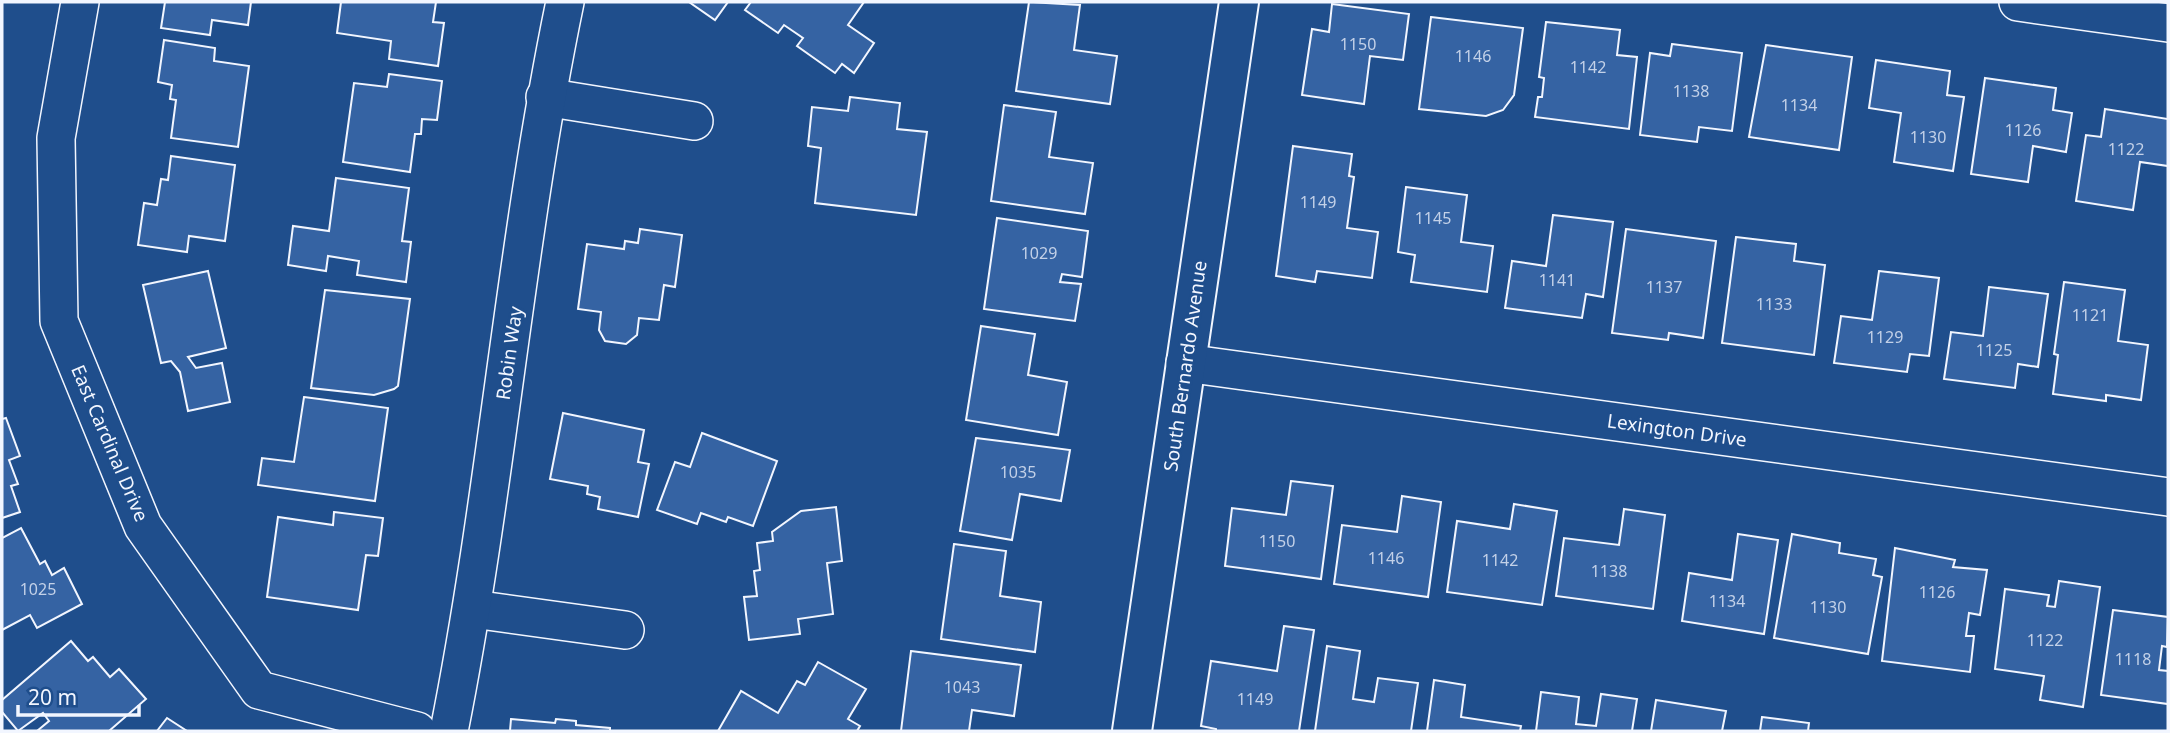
<svg xmlns="http://www.w3.org/2000/svg" width="2170" height="733" viewBox="0 0 2170 733" font-family="'Noto Sans',sans-serif">
<style>
.building{fill:#3563a3;stroke:#f2f6ff;stroke-width:2}
.lines{fill:none;stroke-linecap:round;stroke-linejoin:round}
.minor-casing{stroke:#f2f6ff;stroke-width:40}
.tertiary-casing{stroke:#f2f6ff;stroke-width:42}
.minor{stroke:#1f4e8c;stroke-width:37}
.tertiary{stroke:#1f4e8c;stroke-width:38}
.labels{text-anchor:middle;stroke-width:5;stroke-linejoin:round;paint-order:stroke}
.number-label{font-size:16px;fill:#c3d1e8}
.street-label{font-size:19px;fill:#f2f6ff;stroke:#1f4e8c}
</style>
<rect width="100%" height="100%" fill="#1f4e8c"/>
<g class="building">
<polygon points="165,2 251,2 248,25 212,20 210,35 161,28"/>
<polygon points="341,2 442,2 436,2 433,22 444,23 438,66 389,59 391,41 337,33"/>
<polygon points="689,2 728,2 715,20"/>
<polygon points="751,2 864,2 848,25 874,43 854,73 842,64 835,73 797,46 803,38 784,25 778,33 745,10"/>
<polygon points="1029,2 1080,5 1074,50 1117,56 1110,104 1016,91"/>
<polygon points="1332,4 1409,14 1403,60 1370,56 1364,104 1302,95 1312,29 1329,32"/>
<polygon points="1431,17 1523,28 1514,95 1503,110 1486,116 1419,109"/>
<polygon points="1546,22 1620,30 1617,55 1637,57 1629,129 1535,117 1538,97 1542,97 1544,78 1539,77"/>
<polygon points="164,40 215,48 214,61 249,66 238,147 171,138 176,100 170,99 172,85 158,82"/>
<polygon points="1672,44 1742,53 1732,131 1699,127 1697,142 1640,135 1650,53 1670,56"/>
<polygon points="1766,45 1852,57 1839,150 1749,137"/>
<polygon points="1876,60 1950,71 1947,95 1964,97 1953,171 1894,162 1901,113 1869,108"/>
<polygon points="389,74 442,81 437,120 422,119 421,134 415,134 410,172 343,162 354,83 387,87"/>
<polygon points="1985,78 2056,88 2053,110 2072,113 2066,152 2033,146 2028,182 1971,174"/>
<polygon points="850,97 900,103 897,129 927,132 916,215 815,203 821,148 808,146 812,107 848,111"/>
<polygon points="1004,105 1056,112 1049,157 1093,163 1085,214 991,201"/>
<polygon points="2105,109 2168,119 2168,166 2140,162 2133,210 2076,201 2086,135 2101,137"/>
<polygon points="1293,146 1352,154 1349,176 1354,177 1347,228 1378,232 1372,278 1317,271 1315,282 1276,276"/>
<polygon points="171,156 235,165 225,241 189,236 187,252 138,245 144,203 157,205 161,179 168,180"/>
<polygon points="336,178 409,188 402,241 411,242 406,282 357,275 359,261 328,256 326,271 288,265 293,226 329,231"/>
<polygon points="1406,187 1467,195 1461,242 1493,246 1487,292 1411,282 1415,255 1398,252"/>
<polygon points="1553,215 1613,222 1603,297 1586,294 1582,318 1505,308 1512,261 1546,266"/>
<polygon points="997,218 1088,231 1082,277 1062,274 1060,282 1081,284 1075,321 984,309"/>
<polygon points="640,229 682,235 675,287 664,285 659,320 639,318 637,335 626,344 605,341 599,330 601,312 578,309 587,244 624,249 625,241 638,243"/>
<polygon points="1626,229 1716,241 1703,338 1669,333 1668,340 1612,333"/>
<polygon points="1736,237 1796,244 1794,261 1825,265 1814,355 1722,343"/>
<polygon points="208,271 226,348 188,357 196,368 222,363 230,402 188,411 180,372 171,361 161,363 143,285"/>
<polygon points="1879,271 1939,278 1929,356 1910,354 1907,372 1834,363 1841,316 1872,320"/>
<polygon points="2064,282 2125,290 2118,341 2148,345 2141,400 2106,395 2106,401 2053,394 2058,355 2054,354"/>
<polygon points="1989,287 2048,294 2038,367 2018,364 2015,388 1944,379 1951,332 1983,336"/>
<polygon points="325,290 410,299 398,386 394,389 374,395 311,388"/>
<polygon points="981,326 1035,334 1028,375 1067,382 1058,435 966,420"/>
<polygon points="304,397 388,408 375,501 258,485 262,458 294,462"/>
<polygon points="563,413 644,430 638,462 649,464 638,517 598,509 600,497 587,494 588,486 550,479"/>
<polygon points="6,418 20,456 9,460 18,484 11,486 20,512 2,518 2,419"/>
<polygon points="702,433 777,461 753,526 728,517 726,522 701,513 697,524 657,510 675,462 690,467"/>
<polygon points="976,438 1070,450 1061,501 1020,494 1012,540 960,531"/>
<polygon points="1291,481 1333,486 1321,579 1225,566 1232,508 1286,515"/>
<polygon points="1402,496 1441,502 1428,597 1334,584 1342,525 1397,532"/>
<polygon points="1514,504 1557,511 1542,605 1447,592 1457,521 1510,529"/>
<polygon points="836,507 842,561 827,563 833,614 798,619 800,634 749,640 744,597 757,596 754,571 760,570 757,543 773,541 772,532 801,511"/>
<polygon points="1624,509 1665,515 1653,609 1556,596 1564,538 1619,545"/>
<polygon points="334,512 383,518 378,556 366,555 358,610 267,597 278,517 333,525"/>
<polygon points="21,528 40,564 45,561 52,575 64,568 82,604 37,628 30,615 2,630 2,538"/>
<polygon points="1738,534 1778,540 1764,634 1682,621 1689,573 1732,580"/>
<polygon points="1792,534 1840,543 1839,553 1876,559 1873,575 1882,577 1868,654 1774,638"/>
<polygon points="954,544 1006,551 1000,596 1041,602 1035,652 941,639"/>
<polygon points="1895,548 1955,560 1953,567 1987,570 1980,615 1969,613 1966,636 1974,636 1970,672 1882,661"/>
<polygon points="2059,581 2100,587 2083,707 2040,700 2044,676 1995,669 2005,589 2049,595 2047,606 2055,607"/>
<polygon points="2113,610 2168,617 2167,647 2162,646 2159,670 2168,671 2168,704 2101,695"/>
<polygon points="1284,626 1314,630 1299,731 1216,731 1216,729 1201,726 1211,661 1277,671"/>
<polygon points="71,641 88,661 93,657 110,677 119,669 146,699 109,731 37,731 49,721 43,713 18,731 2,712 2,700"/>
<polygon points="1327,646 1360,651 1353,699 1374,702 1378,678 1418,683 1411,731 1315,731"/>
<polygon points="911,651 1021,665 1014,716 972,710 969,731 901,731"/>
<polygon points="818,662 866,689 848,719 860,726 857,731 718,731 741,691 778,713 797,681 805,685"/>
<polygon points="1434,680 1465,685 1461,717 1521,726 1520,731 1427,731"/>
<polygon points="1541,692 1579,697 1576,724 1596,726 1601,694 1637,699 1632,731 1536,731"/>
<polygon points="1656,700 1726,711 1722,731 1651,731"/>
<polygon points="1762,717 1809,723 1808,731 1760,731"/>
<polygon points="167,718 187,731 157,731"/>
<polygon points="511,719 555,723 556,719 576,721 576,725 610,728 610,731 510,731"/>
</g>
<g class="lines">
<g class="minor-casing">
<g id="minor">
<polyline points="80,2 56,138 59,321 143,526 259,690 417,731"/>
<polyline points="2018,2 2168,23"/>
<polyline points="545,97 694,121"/>
<polyline points="1185,363 2168,497"/>
<polyline points="473,609 625,630"/>
<path d="M 449,731 C 497,490 515,243 565,2"/>
</g>
</g>
<g class="tertiary-casing">
<polyline id="tertiary" points="1132,731 1239,2"/>
</g>
<use href="#minor" class="minor"/>
<use href="#tertiary" class="tertiary"/>
</g>
<g class="labels">
<g class="number-label">
<text x="1358" y="50">1150</text>
<text x="1473" y="62">1146</text>
<text x="1588" y="73">1142</text>
<text x="1691" y="97">1138</text>
<text x="1799" y="111">1134</text>
<text x="2023" y="136">1126</text>
<text x="1928" y="143">1130</text>
<text x="2126" y="155">1122</text>
<text x="1318" y="208">1149</text>
<text x="1433" y="224">1145</text>
<text x="1039" y="259">1029</text>
<text x="1557" y="286">1141</text>
<text x="1664" y="293">1137</text>
<text x="1774" y="310">1133</text>
<text x="2090" y="321">1121</text>
<text x="1885" y="343">1129</text>
<text x="1994" y="356">1125</text>
<text x="1018" y="478">1035</text>
<text x="1277" y="547">1150</text>
<text x="1386" y="564">1146</text>
<text x="1500" y="566">1142</text>
<text x="1609" y="577">1138</text>
<text x="38" y="595">1025</text>
<text x="1937" y="598">1126</text>
<text x="1727" y="607">1134</text>
<text x="1828" y="613">1130</text>
<text x="2045" y="646">1122</text>
<text x="2133" y="665">1118</text>
<text x="962" y="693">1043</text>
<text x="1255" y="705">1149</text>
</g>
<g class="street-label">
<text transform="translate(509 353) rotate(-82)" y="7">Robin Way</text>
<text transform="translate(1185 366) rotate(-82)" y="7">South Bernardo Avenue</text>
<text transform="translate(1677 430) rotate(8)" y="7">Lexington Drive</text>
<text transform="translate(110 443) rotate(67)" y="7">East Cardinal Drive</text>
</g>
</g>
<rect width="2170" height="733" fill="none" stroke="#f2f6ff" stroke-width="7"/>
<path d="M18 705v10h121v-10" fill="none" stroke="#f2f6ff" stroke-width="3.5"/>
<text x="28" y="705" font-size="21" fill="#f2f6ff" stroke="#1f4e8c" stroke-width="5" paint-order="stroke">20 m</text>
</svg>
